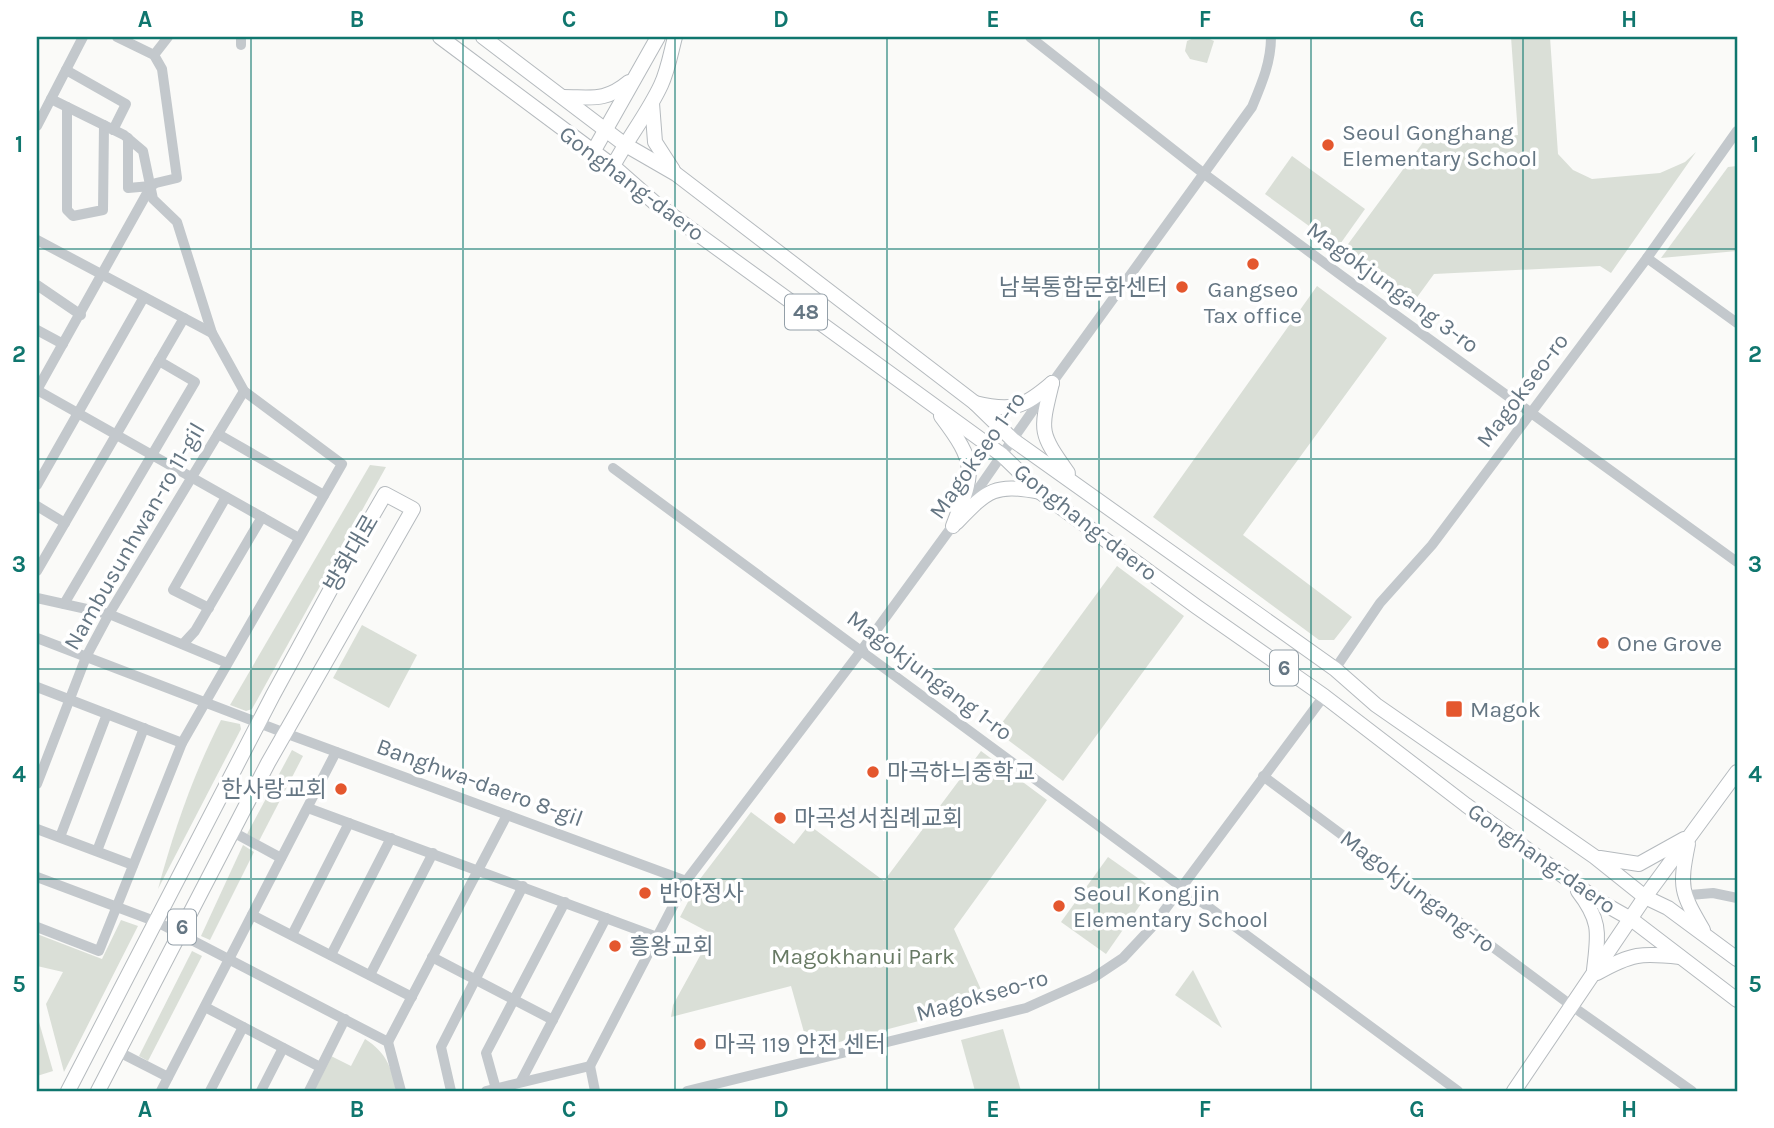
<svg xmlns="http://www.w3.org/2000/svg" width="1774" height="1128" viewBox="0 0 1774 1128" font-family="Karla,'Noto Sans KR',sans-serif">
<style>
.green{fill:#dadfd7}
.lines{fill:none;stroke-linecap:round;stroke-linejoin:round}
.major-casing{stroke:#b5babe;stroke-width:16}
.minor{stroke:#c3c8cc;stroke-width:10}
.major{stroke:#fff;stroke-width:14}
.grid{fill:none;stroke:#0f766e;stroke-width:2;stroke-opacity:0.55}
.poi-dot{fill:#e4572e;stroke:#fff;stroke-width:2.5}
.labels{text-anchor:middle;stroke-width:7;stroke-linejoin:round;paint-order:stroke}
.shield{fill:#fff;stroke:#939fa8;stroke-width:2}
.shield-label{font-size:21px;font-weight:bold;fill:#657683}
.poi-label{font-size:23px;fill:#657683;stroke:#fff;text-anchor:start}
.street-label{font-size:23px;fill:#657683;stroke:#fff}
.park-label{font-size:23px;fill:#687a64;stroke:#fff}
.neatline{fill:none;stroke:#0f766e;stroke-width:2.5}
.grid-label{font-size:23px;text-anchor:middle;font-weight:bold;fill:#0f766e}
</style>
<rect width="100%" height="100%" fill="#fafaf8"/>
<g class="green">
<polygon points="1196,37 1205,37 1214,41 1207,63 1190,59 1185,51 1187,41"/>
<polygon points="1511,37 1550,37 1558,154 1573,170 1592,179 1660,173 1685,162 1696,152 1611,273 1600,266 1434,274 1410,307 1340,255 1424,141 1518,135"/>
<polygon points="1292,156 1365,209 1338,247 1265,194"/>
<polygon points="1737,166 1737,251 1661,258 1728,167"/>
<polygon points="1317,286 1387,338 1243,535 1352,617 1334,640 1319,640 1153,517"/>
<polygon points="370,465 386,467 252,709 246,711 230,705"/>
<polygon points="1117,566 1184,616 1063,781 996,731"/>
<polygon points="362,625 417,655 389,708 333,678"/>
<path d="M 221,720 L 240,724 L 241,729 L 158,889 C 174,830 193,775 221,720 Z"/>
<polygon points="292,750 303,756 259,841 247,834"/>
<polygon points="981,751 1047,800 954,929 987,1003 809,1050 791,986 671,1017 673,1005 712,934 680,917 700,879 751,812 794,844 809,825 884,881"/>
<polygon points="243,845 254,852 210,940 201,936"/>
<polygon points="1108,857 1152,888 1106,954 1061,922"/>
<polygon points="121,920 138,926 64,1072 46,1004 63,972 37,966 37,934 102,959"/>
<polygon points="192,951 202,956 148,1061 139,1056"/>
<polygon points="1193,970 1222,1028 1175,995"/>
<polygon points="37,1015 53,1071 37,1076"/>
<polygon points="1003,1029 1021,1091 975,1091 961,1040"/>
<path d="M 365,1039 C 386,1052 392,1068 396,1091 L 314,1091 L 331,1056 L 351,1066 Z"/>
</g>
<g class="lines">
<g class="major-casing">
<g id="major">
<polyline points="440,37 613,166 655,203 1002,455 1040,492 1197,607 1324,696 1466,805 1569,880 1599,901 1631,919 1737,1000"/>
<polyline points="483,37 624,144 676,174 975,403 1013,440 1335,669 1376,705 1595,857 1645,897 1668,908 1737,959"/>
<path d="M 563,97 C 592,97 605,102 629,82"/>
<polyline points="652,103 655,142 673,170"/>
<polyline points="593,152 658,37"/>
<path d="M 613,166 C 628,138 648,113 661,85 C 668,70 671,52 675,37"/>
<path d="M 1052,383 C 1040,432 1039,432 1068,473"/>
<path d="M 975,403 C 1012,412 1023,408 1052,383"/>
<path d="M 941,416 C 978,465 974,471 953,526"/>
<path d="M 956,523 C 988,490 994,483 1040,492"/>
<path d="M 1688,844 C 1679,888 1681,892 1703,930"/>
<polyline points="1600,858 1639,864 1684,839"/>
<path d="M 1578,891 C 1602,922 1598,934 1594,970"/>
<path d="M 1597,973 C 1632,953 1641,953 1680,957"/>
<polyline points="68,1091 273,695 345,563 385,494 413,509 268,763 98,1091"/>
<polyline points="1514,1091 1645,897 1737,772"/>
</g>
</g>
<g class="minor">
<polyline points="117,37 154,55 162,69 177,178 156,183 151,186 128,188 128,138"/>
<polyline points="1030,37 1203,173 1342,276 1737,562"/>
<polyline points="241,45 241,37"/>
<polyline points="154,55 168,37"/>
<polyline points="66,70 126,104 113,130"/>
<polyline points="67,107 67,210 73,216 103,210 104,125"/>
<polyline points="37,126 83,37"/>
<polyline points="37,240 212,333"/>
<polyline points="1647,258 1737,323"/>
<polyline points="37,285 81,315"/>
<polyline points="37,330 63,344"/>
<polyline points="37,390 299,538"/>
<polyline points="37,390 151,186"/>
<polyline points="218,434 324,495"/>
<polyline points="613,468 1458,1091"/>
<polyline points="37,485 144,297"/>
<polyline points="37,506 65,523"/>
<path d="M 965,508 L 1052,383 L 1252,107 C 1262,83 1271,62 1271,37"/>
<polyline points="37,571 184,318"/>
<polyline points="37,598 109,614 227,663"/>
<polyline points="64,604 195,382 159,361"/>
<polyline points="209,608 173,590 226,497"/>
<polyline points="37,638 285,733 686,881"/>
<polyline points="183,644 195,631 262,517"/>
<polyline points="1335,669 1380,603 1432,545 1647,258 1737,131"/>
<polyline points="37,687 182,743"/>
<polyline points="1263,776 1572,1006 1692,1091"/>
<polyline points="37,784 86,657 109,614 244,391"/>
<polyline points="308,808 657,937"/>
<polyline points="37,829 133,865"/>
<polyline points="231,831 281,858"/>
<polyline points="60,837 107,714"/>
<polyline points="97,851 144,728"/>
<polyline points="37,877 157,922 388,1042 401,1091"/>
<polyline points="1690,895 1713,893 1737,898"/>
<polyline points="252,915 412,997"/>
<polyline points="37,927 99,951 182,743 342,464 244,391 212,333 177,222 153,199 143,151 124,135 51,99"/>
<polyline points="292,935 349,823"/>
<polyline points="331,955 391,838"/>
<polyline points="432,957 553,1020"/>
<polyline points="370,975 433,853"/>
<polyline points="205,1007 320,1067"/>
<polyline points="388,1042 507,815"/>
<polyline points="117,1051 168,1077"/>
<polyline points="590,1066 686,881 861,651 956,521"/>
<polyline points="590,1066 595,1091"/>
<polyline points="521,1081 606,918"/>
<polyline points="496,1089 486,1053 565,902"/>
<polyline points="161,1091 336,752"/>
<polyline points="210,1091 243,1027"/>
<polyline points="261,1091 283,1048"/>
<polyline points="309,1091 345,1019"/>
<polyline points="451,1091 441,1047 523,886"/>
<polyline points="486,1091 590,1066"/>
<polyline points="687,1091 1026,1008 1093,978 1123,958 1152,927 1324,696"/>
</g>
<use href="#major" class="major"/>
</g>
<path class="grid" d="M 251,37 L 251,1091M 463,37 L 463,1091M 675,37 L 675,1091M 887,37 L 887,1091M 1099,37 L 1099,1091M 1311,37 L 1311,1091M 1523,37 L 1523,1091M 37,249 L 1737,249M 37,459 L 1737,459M 37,669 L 1737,669M 37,879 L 1737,879"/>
<g class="poi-dot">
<circle cx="1328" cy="145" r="7"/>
<circle cx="1253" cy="264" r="7"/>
<circle cx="1182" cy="287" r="7"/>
<circle cx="1603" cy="643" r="7"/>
<rect x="1445" y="700" width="18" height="18" rx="3.5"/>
<circle cx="873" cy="772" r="7"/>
<circle cx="341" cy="789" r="7"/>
<circle cx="780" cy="818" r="7"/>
<circle cx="645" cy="893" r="7"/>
<circle cx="1059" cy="906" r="7"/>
<circle cx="615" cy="946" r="7"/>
<circle cx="700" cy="1044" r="7"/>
</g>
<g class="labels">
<g class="shield">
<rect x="785" y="294.5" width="42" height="35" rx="5"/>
<rect x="1270" y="650.5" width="28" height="35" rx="5"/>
<rect x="168" y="909.5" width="28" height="35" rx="5"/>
</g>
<g class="shield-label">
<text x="806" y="319">48</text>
<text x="1284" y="675">6</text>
<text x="182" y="934">6</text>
</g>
<g class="poi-label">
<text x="1342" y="140">Seoul Gonghang<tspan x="1342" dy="26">Elementary School</tspan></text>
<text x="1168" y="295" text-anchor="end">남북통합문화센터</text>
<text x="1253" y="297" text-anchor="middle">Gangseo<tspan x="1253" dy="26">Tax office</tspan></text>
<text x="1617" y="651">One Grove</text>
<text x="1470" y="717">Magok</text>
<text x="887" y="780">마곡하늬중학교</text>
<text x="327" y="797" text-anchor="end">한사랑교회</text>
<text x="794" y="826">마곡성서침례교회</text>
<text x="659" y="901">반야정사</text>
<text x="1073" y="901">Seoul Kongjin<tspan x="1073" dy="26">Elementary School</tspan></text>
<text x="629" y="954">흥왕교회</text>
<text x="714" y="1052">마곡 119 안전 센터</text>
</g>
<g class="street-label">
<text transform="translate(632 183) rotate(37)" y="8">Gonghang-daero</text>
<text transform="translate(1393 287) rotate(36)" y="8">Magokjungang 3-ro</text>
<text transform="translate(1522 390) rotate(-53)" y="8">Magokseo-ro</text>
<text transform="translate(977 455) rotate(-55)" y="8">Magokseo 1-ro</text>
<text transform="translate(1086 522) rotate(38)" y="8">Gonghang-daero</text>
<text transform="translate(134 536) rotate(-60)" y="8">Nambusunhwan-ro 11-gil</text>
<text transform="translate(351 553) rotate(-60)" y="8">방화대로</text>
<text transform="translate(930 675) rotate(37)" y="8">Magokjungang 1-ro</text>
<text transform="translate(480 782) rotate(20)" y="8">Banghwa-daero 8-gil</text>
<text transform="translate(1542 858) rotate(35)" y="8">Gonghang-daero</text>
<text transform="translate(1418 891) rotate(37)" y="8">Magokjungang-ro</text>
<text transform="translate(982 995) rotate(-16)" y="8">Magokseo-ro</text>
</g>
<g class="park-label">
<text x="863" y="964">Magokhanui Park</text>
</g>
</g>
<rect width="1774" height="1128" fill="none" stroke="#ffffff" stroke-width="77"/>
<rect x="38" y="38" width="1698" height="1052" class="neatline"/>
<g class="grid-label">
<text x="145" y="27">A</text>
<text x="357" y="27">B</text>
<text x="569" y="27">C</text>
<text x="781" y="27">D</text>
<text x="993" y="27">E</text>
<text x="1205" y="27">F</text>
<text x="1417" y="27">G</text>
<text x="1629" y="27">H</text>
<text x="19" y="152">1</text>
<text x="1755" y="152">1</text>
<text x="19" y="362">2</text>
<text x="1755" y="362">2</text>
<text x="19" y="572">3</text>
<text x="1755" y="572">3</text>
<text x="19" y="782">4</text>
<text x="1755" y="782">4</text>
<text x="19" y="992">5</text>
<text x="1755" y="992">5</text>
<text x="145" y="1117">A</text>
<text x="357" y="1117">B</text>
<text x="569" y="1117">C</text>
<text x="781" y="1117">D</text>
<text x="993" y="1117">E</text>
<text x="1205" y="1117">F</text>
<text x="1417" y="1117">G</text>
<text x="1629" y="1117">H</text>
</g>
</svg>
